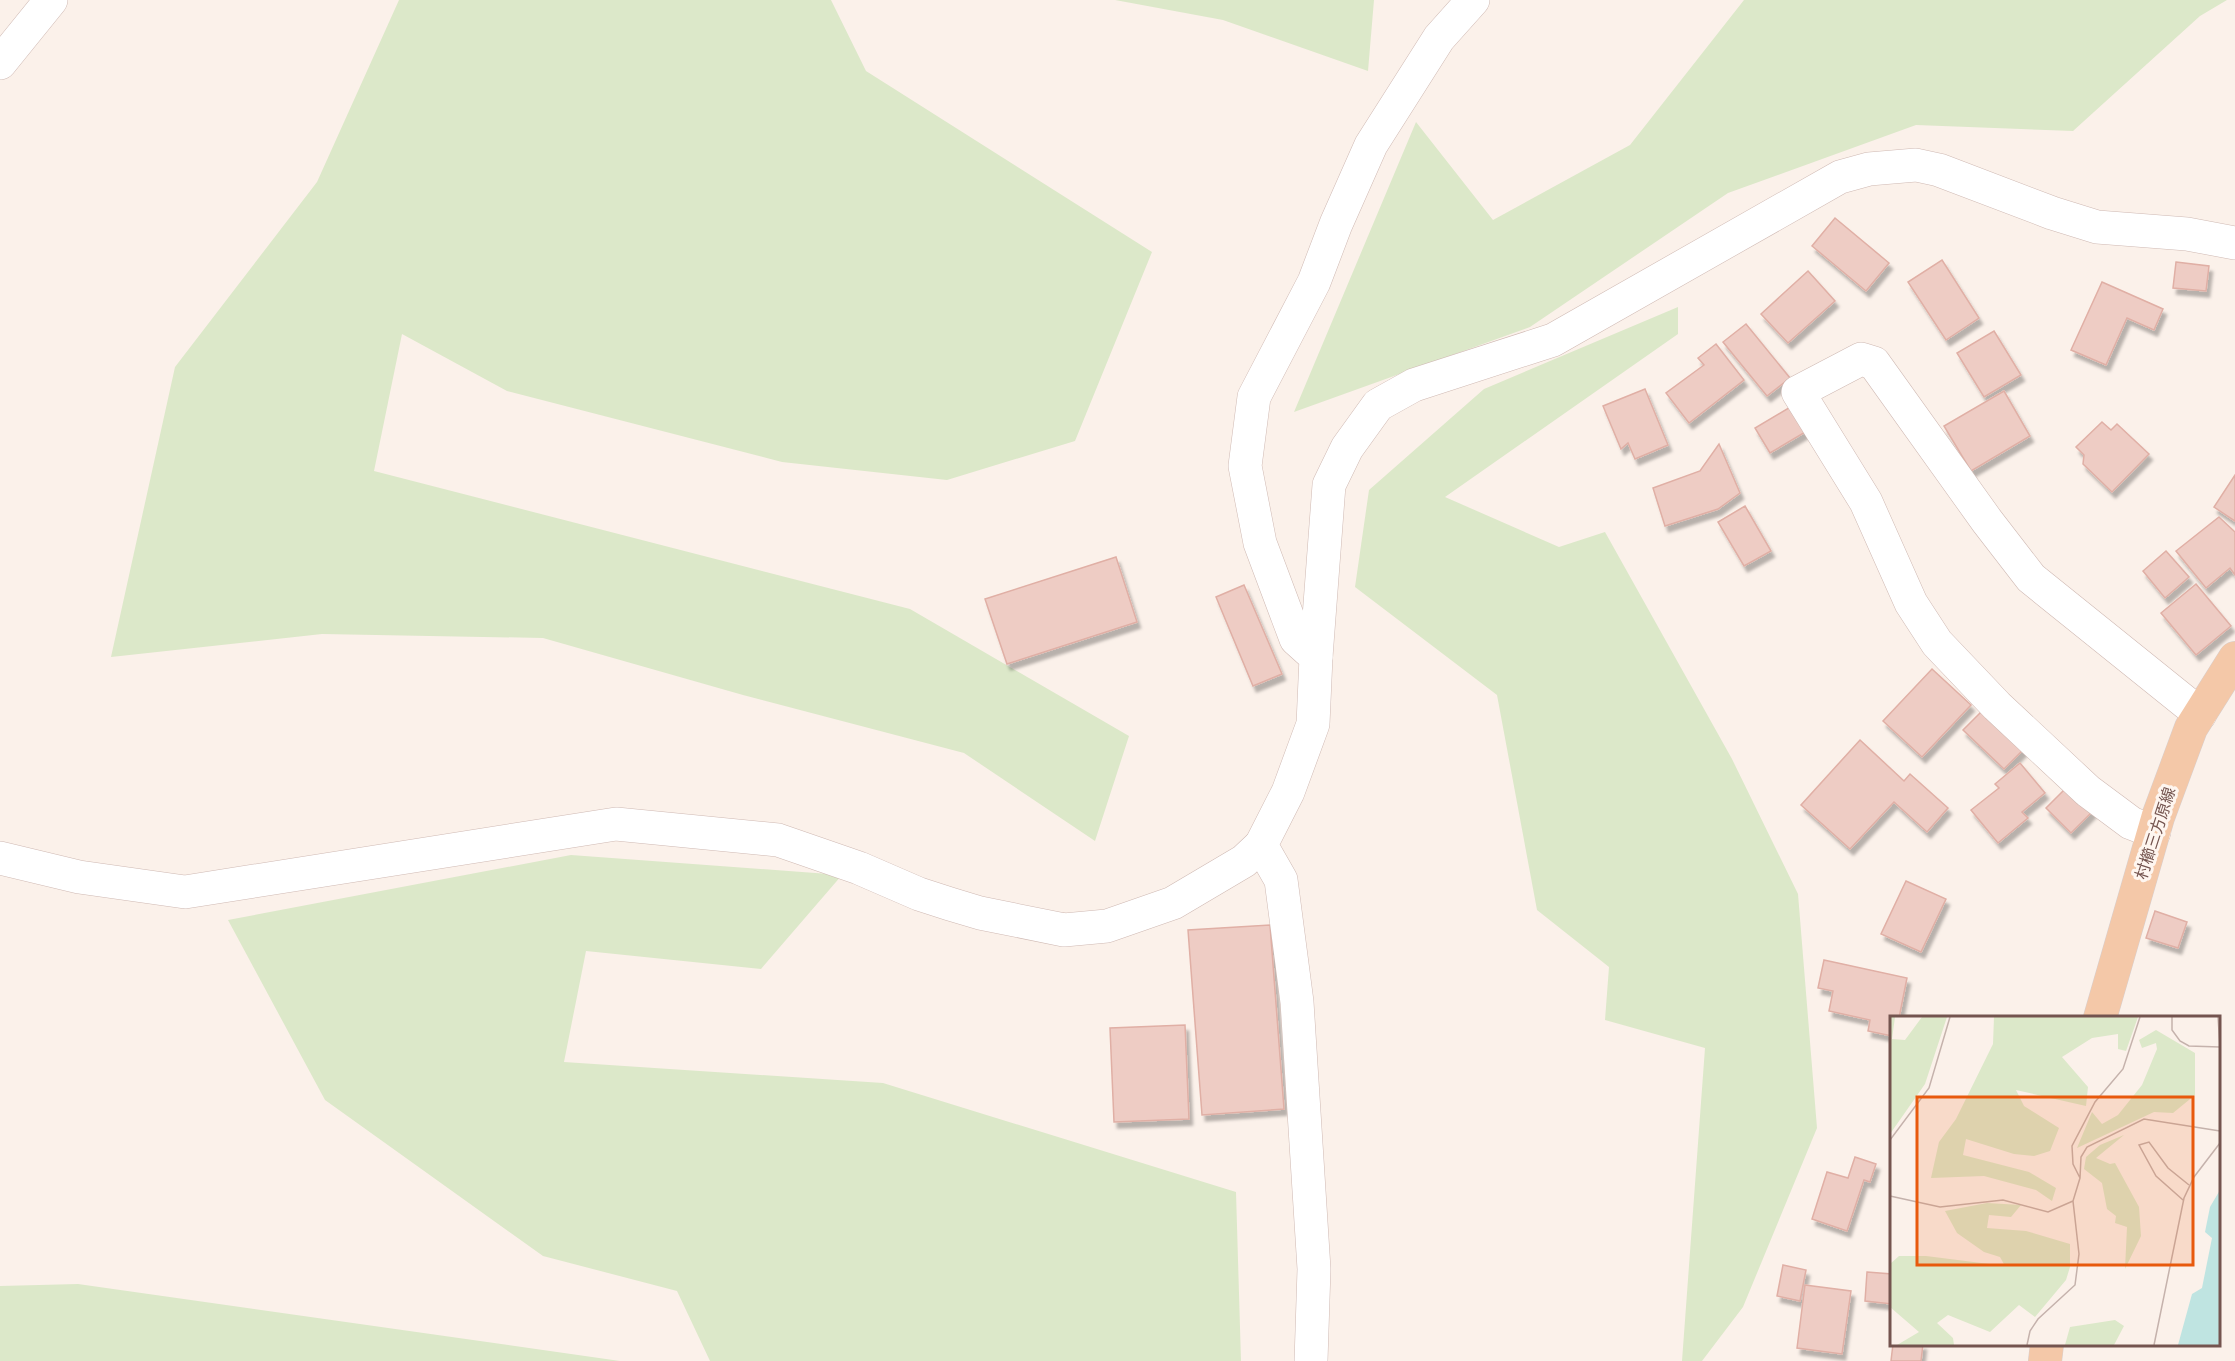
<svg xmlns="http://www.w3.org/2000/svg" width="2235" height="1361" viewBox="0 0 2235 1361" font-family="Lato,'Noto Sans JP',sans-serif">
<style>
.green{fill:#dce8c9}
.building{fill:#eeccc4;stroke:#e0afa5;stroke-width:1.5;filter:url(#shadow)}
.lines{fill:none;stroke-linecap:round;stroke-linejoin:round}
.minor-casing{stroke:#cfb9b3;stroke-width:34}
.major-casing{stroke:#d8cfce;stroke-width:34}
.minor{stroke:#fff;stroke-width:33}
.major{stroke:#f4c8a8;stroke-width:33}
.labels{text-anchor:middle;stroke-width:6;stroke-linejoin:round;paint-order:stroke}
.street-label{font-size:16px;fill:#74544f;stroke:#fef6f0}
.inset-road{fill:none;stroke:#c5b2ac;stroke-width:1.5}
.view{fill:#e8590c;fill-opacity:0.15;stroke:#e8590c;stroke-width:3}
.inset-edge{fill:none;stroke:#74544f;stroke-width:3}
</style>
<defs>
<filter id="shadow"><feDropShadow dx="3.5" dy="6" stdDeviation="1.5" flood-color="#0004"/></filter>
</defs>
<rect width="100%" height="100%" fill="#fbf1ea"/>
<g class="green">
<polygon points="399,0 831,0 866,71 1152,252 1075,441 947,480 782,462 507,391 402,334 374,471 910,609 1129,736 1095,841 964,753 743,695 543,638 322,634 111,657 175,367 317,182"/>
<polygon points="1115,0 1374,0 1368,71 1223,20"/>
<polygon points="1744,0 2227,0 2200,16 2073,131 1916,125 1728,193 1530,327 1294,412 1416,122 1493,220 1630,145"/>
<polygon points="1678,307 1678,334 1445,497 1559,547 1605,532 1732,759 1798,894 1817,1128 1743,1307 1702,1361 1682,1361 1705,1048 1605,1020 1609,967 1537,910 1497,695 1355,587 1369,490 1484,389"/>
<polygon points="571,855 842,875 761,969 586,951 564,1062 883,1083 1236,1192 1241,1361 710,1361 677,1291 543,1256 325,1100 228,920"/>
<polygon points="78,1284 620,1361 0,1361 0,1286"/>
</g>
<g class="building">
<polygon points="1835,218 1889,263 1866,291 1812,246"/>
<polygon points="1942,260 1979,318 1946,340 1908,282"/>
<polygon points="2176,262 2209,266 2206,291 2173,288"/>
<polygon points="1808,271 1835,301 1788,343 1761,314"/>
<polygon points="2102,282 2163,309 2154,330 2127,318 2106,365 2071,350"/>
<polygon points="1746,324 1790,378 1767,396 1723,342"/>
<polygon points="1994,331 2021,375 1984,397 1957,353"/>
<polygon points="1716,344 1744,380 1689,423 1666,393 1704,365 1698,358"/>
<polygon points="1645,389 1668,445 1635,459 1628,443 1621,449 1603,406"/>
<polygon points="2004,391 2030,436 1971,471 1944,426"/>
<polygon points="1792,406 1807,431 1770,453 1755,428"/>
<polygon points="2102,422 2111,430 2117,424 2149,454 2112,492 2083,464 2084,455 2076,447"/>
<polygon points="1719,444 1740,493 1718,509 1665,526 1653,488 1700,471"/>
<polygon points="2235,475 2235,521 2214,507"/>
<polygon points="1745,506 1771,551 1744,566 1718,522"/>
<polygon points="2219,517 2235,532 2235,575 2230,568 2206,588 2176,551"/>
<polygon points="2166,551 2189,577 2165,598 2143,571"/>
<polygon points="1116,557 1137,622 1007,664 985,599"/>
<polygon points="2196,584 2231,626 2196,655 2161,613"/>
<polygon points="1244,585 1282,674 1253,686 1216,597"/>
<polygon points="1932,669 1971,705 1922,757 1883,721"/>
<polygon points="1986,707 2026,747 2004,769 1963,730"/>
<polygon points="1860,740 1904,781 1910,774 1948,808 1927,832 1894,802 1850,849 1801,805"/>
<polygon points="2020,763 2045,793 2022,812 2028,818 1998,843 1971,810 1999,788 1995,784"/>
<polygon points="2068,786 2093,811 2071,833 2046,808"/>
<polygon points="1906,881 1946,899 1921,952 1881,934"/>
<polygon points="2155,911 2187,922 2178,948 2146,938"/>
<polygon points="1270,925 1284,1109 1202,1115 1188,930"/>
<polygon points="1824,960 1907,978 1899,1018 1892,1018 1892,1036 1868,1031 1870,1020 1829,1011 1833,991 1818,988"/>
<polygon points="1185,1025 1189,1119 1114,1122 1110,1028"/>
<polygon points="1855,1157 1876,1164 1870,1182 1864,1180 1847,1231 1812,1219 1827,1172 1848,1178"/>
<polygon points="1783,1265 1806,1270 1800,1301 1777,1296"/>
<polygon points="1867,1272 1892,1274 1892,1304 1865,1301"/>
<polygon points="1805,1285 1851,1291 1842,1354 1797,1348"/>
<polygon points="1893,1344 1923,1344 1921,1361 1891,1361"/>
</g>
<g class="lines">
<g class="minor-casing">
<g id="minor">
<polyline points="0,63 51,0"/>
<polyline points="1316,657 1329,485 1347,448 1378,405 1414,385 1553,340 1840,177 1869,169 1916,165 1939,170 2052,213 2097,227 2187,234 2235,243"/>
<polyline points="2154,832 2131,823 2088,791 1997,706 1937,643 1911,603 1866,502 1798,392 1861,359 1874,363 1987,521 2031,578 2200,714"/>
<polyline points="0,858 79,877 185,892 616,824 778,840 859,868 919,894 950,904 980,913 1064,930 1107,926 1173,903 1244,861 1261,845"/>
<polyline points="1311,1361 1314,1269 1297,1002 1281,880 1261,845 1288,792 1313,724 1316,657 1296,639 1260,543 1245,466 1254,397 1314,282 1336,224 1371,145 1439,38 1473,0"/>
</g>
</g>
<g class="major-casing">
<g id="major">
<polyline points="2100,1018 2158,817 2191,728 2235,658"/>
<polyline points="2045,1361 2047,1344"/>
</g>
</g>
<use href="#minor" class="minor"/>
<use href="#major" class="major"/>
</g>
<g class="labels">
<g class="street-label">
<text transform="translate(2155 833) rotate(-72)" y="6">村櫛三方原線</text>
</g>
</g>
<g transform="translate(1890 1016)">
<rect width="330" height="330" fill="#fbf1ea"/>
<path d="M 0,1 L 5,1 L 2,23 L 15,24 L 32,1 L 57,1 L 35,68 L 0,118 ZM 104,1 L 248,1 L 236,35 L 228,33 L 228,18 L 202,22 L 172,41 L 198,71 L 196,90 L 126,74 L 134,90 L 169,112 L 160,135 L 144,140 L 124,138 L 76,123 L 73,139 L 139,156 L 166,172 L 162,185 L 146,174 L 94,160 L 41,162 L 49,126 L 66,103 L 103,28 ZM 266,14 L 305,37 L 305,79 L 283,97 L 264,96 L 187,132 L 202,96 L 212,108 L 228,99 L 252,69 L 267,33 L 266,27 L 252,32 L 249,24 ZM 234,119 L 206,142 L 220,148 L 225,147 L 249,191 L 251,220 L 235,253 L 237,211 L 225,207 L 226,200 L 217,193 L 212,167 L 194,153 L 196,141 L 210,129 ZM 97,187 L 131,189 L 121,201 L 99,199 L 97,212 L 136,215 L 180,228 L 180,251 L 176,264 L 145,301 L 129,289 L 100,316 L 58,299 L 47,307 L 63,322 L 64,329 L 7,329 L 29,316 L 0,291 L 0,248 L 9,240 L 36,240 L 115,250 L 110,241 L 94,236 L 67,217 L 55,195 ZM 225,304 L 234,310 L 224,329 L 175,329 L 180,311 Z" fill="#dce8c9"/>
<path d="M 330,174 L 330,329 L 288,329 L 302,278 L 312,272 L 322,222 L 315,216 L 320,191 Z" fill="#bfe4e1"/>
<path class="inset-road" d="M 282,1 L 282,14 L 290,25 L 299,30 L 330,31M 328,1 L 330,31M 0,124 L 39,72 L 60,1M 190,162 L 191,141 L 197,131 L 254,103 L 330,115M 0,180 L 50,191 L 113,184 L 158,196 L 183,185M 293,184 L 266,160 L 249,129 L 259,126 L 278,152 L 299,169M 137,329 L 140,315 L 148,303 L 185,269 L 189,238 L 183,185 L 190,162 L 183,148 L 182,130 L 205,86 L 233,53 L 250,1M 264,329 L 294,182 L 304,161 L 330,127"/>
<path class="view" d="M 27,81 L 303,81 L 303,249 L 27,249 Z"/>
<rect width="330" height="330" class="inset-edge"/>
</g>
</svg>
